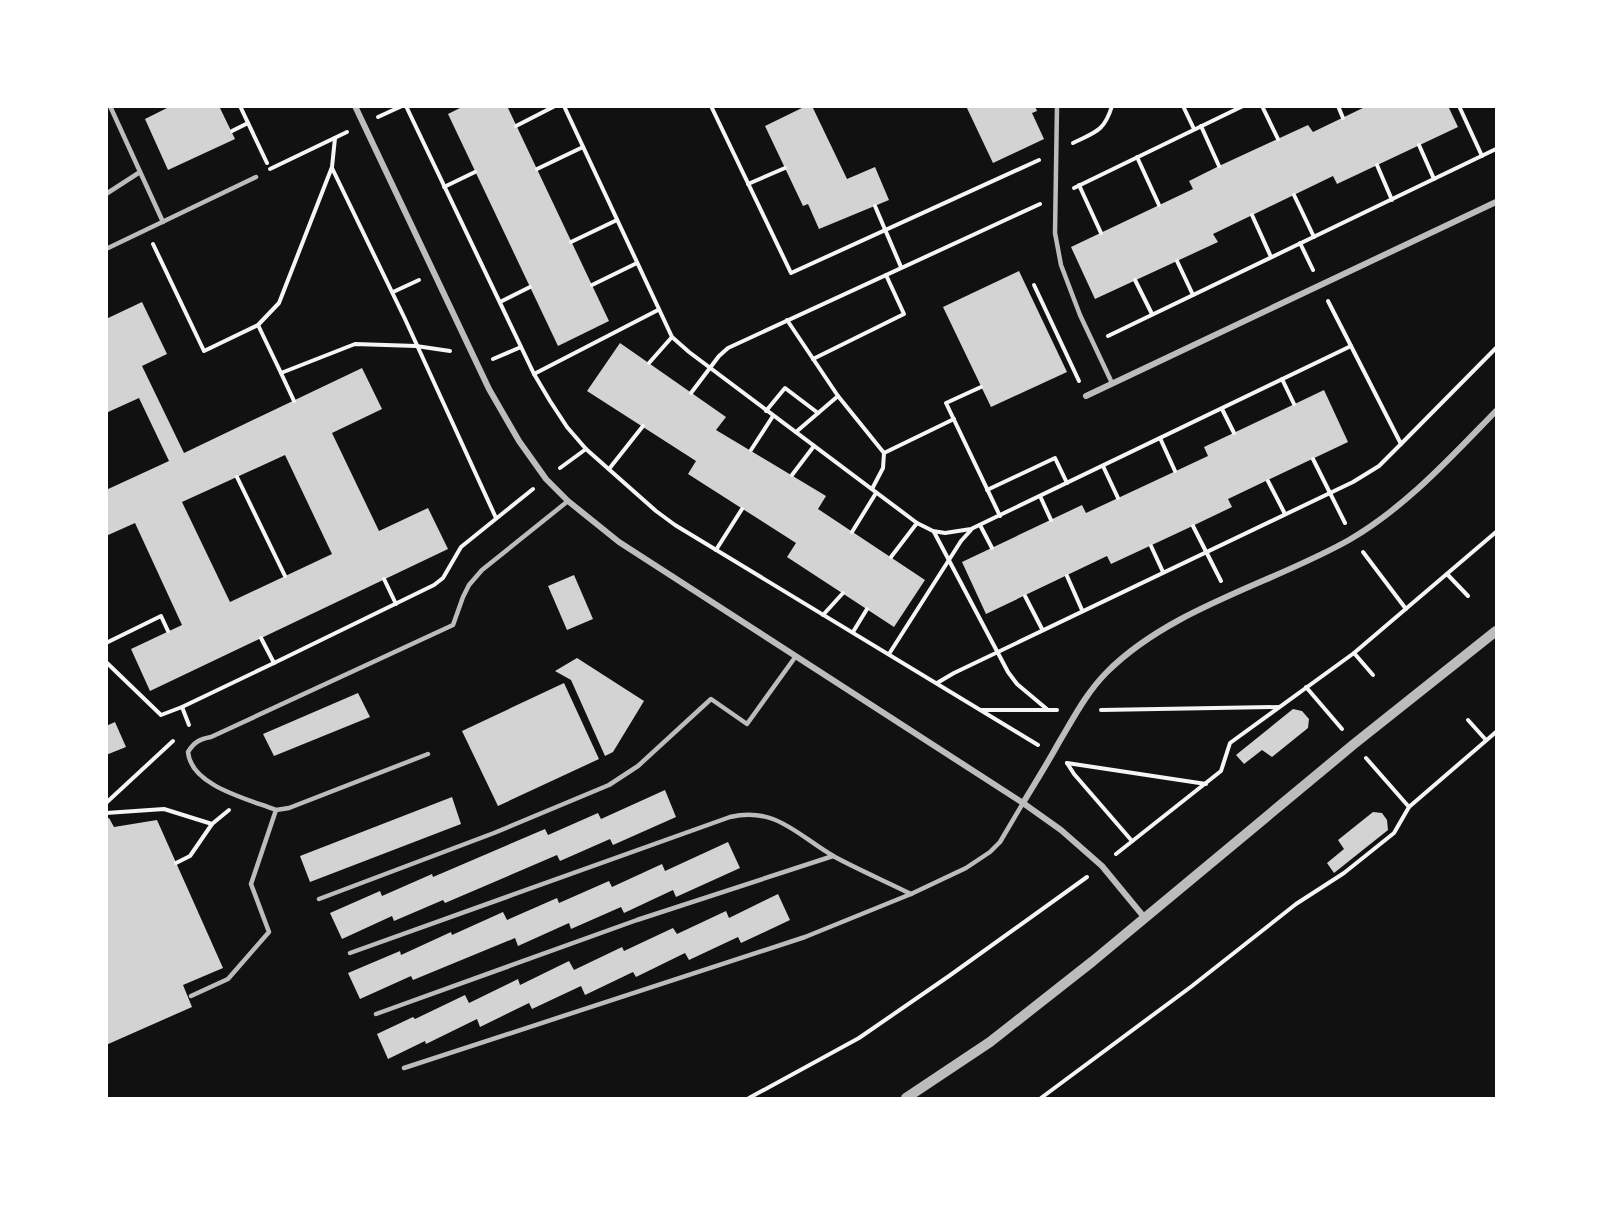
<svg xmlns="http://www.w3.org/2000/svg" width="1603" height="1205" viewBox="0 0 1603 1205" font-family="'Roboto Condensed',sans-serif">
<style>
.building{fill:#d3d3d3;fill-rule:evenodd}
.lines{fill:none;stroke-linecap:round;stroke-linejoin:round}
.path{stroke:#f5f5f5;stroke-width:4}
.service{stroke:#bcbcbc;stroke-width:4.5}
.minor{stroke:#bcbcbc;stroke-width:6}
.tertiary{stroke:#bcbcbc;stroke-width:10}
</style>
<rect width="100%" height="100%" fill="#111"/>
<g class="building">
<polygon points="171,106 219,106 235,139 168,170 145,119"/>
<polygon points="464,106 507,106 609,321 558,346 448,114"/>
<polygon points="806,106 812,106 847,179 875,167 889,200 819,229 808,204 803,206 765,126"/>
<polygon points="966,106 1035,106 1037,111 1032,113 1044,139 993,163"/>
<polygon points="1367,106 1448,106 1458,127 1337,184 1333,176 1213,234 1218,242 1095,299 1071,247 1193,189 1189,181 1219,166 1308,125 1313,132"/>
<polygon points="1019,271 1067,372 991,407 943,307"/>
<path d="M 142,302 L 167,354 L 142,366 L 184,453 L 362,368 L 382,409 L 332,433 L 379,531 L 428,508 L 448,549 L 150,691 L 131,649 L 182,625 L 135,523 L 106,536 L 106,490 L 169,461 L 139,398 L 106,413 L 106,319 ZM 285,455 L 332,554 L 230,602 L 182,502 Z"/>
<polygon points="620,343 726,417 716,430 826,496 818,509 925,580 894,627 787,557 796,543 688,474 696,461 587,391"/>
<polygon points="1324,390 1348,442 1228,499 1232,507 1184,530 1111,564 1107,556 986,614 962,562 1082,505 1086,513 1208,456 1204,447"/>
<polygon points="574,575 593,619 567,630 548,586"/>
<polygon points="577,658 644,701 613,752 605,756 571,680 555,671"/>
<polygon points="564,683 599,759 498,806 462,731"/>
<polygon points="358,693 370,717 274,756 263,734"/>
<polygon points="1293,709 1302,711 1309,719 1308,728 1272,757 1262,750 1244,764 1236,755"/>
<polygon points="115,722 126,747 106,755 106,726"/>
<polygon points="665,790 676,817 613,845 610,839 560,861 557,855 445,903 443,900 394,921 392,916 342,939 330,913 380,891 382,896 432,874 433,877 545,829 548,835 598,813 601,819"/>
<polygon points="452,797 461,824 310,882 300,856"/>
<polygon points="1373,812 1382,813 1387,820 1388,830 1334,873 1327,863 1344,849 1338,840"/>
<polygon points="109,818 114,827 157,820 223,968 183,985 192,1007 106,1045 106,819"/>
<polygon points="728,842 740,868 676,897 673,890 624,913 621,907 571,929 569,923 518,946 515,938 413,980 411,976 360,999 348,973 400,951 401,955 451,932 452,935 503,912 507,920 557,898 559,903 609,881 612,887 662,864 665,871"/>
<polygon points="778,894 790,920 741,943 738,937 689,960 685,953 636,977 633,972 585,995 581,986 532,1009 529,1003 480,1027 477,1019 426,1044 425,1041 388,1059 377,1034 413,1017 415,1019 465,995 469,1003 518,979 520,985 569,961 574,970 622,947 624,951 673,928 677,934 726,911 729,918"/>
</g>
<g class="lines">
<g class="path">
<polyline points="240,106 267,163"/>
<polyline points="406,106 534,374 550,401 567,427 586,449 656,511 675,525 1038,745"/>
<polyline points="564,106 672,337 689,352 917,523 933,531 945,533 971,529 1351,346 1401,444 1496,348"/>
<polyline points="711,106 791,273 1039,160"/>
<polyline points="1183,106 1194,129"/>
<polyline points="1262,106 1278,139"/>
<polyline points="1338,106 1343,118"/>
<polyline points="1459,106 1482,156"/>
<polyline points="378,117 402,106"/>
<polyline points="516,126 555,106"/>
<polyline points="1201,126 1219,166"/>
<polyline points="232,131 248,123"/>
<path d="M 1073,143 C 1095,132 1104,132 1112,106"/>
<polyline points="1419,145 1434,179"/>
<polyline points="1137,157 1159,205"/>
<polyline points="1377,165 1392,200"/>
<polyline points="332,168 405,319 496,518"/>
<polyline points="270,169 347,132"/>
<polyline points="537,169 583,147"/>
<polyline points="748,184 785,168"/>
<polyline points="1079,185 1101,233"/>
<polyline points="444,187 475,172"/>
<polyline points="1074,188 1243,106"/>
<polyline points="1294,195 1314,237"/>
<polyline points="875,206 901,267"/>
<polyline points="1252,215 1271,257"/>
<polyline points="571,242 617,220"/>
<polyline points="1300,243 1313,270"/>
<polyline points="153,244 204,351 258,325 279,303 332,167 335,138"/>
<polyline points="1177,261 1193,295"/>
<polyline points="1135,280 1152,314"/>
<polyline points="592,285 637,263"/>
<polyline points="1034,285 1079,381"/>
<polyline points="393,292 419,280"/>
<polyline points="1328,301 1351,346"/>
<polyline points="500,302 530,287"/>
<polyline points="787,320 838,396 884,453 954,419"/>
<polyline points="258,325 281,373"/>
<polyline points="1108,336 1496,149"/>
<polyline points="493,359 521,347"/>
<polyline points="813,359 904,314 886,275"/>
<polyline points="649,363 672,337"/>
<polyline points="534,374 658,310"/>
<polyline points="1282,379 1294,404"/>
<polyline points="981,387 946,403 1000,516"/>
<polyline points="691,393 719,356 728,348 1040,204"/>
<polyline points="294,401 281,373 355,344 416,346 450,351"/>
<polyline points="1222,409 1234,433"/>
<polyline points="766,411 785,388 818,413"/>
<polyline points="796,432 838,396"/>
<polyline points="1160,438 1175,471"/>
<polyline points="751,450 773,416"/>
<polyline points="1313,459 1345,523"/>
<polyline points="1103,466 1118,498"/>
<polyline points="560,468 586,449"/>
<polyline points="609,469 643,426"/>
<polyline points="792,475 814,446"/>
<polyline points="237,477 285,576"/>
<polyline points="1268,481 1285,514"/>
<polyline points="872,489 883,468 884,453"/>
<polyline points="987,490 1055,458 1067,483"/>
<polyline points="1040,496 1051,520"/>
<polyline points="980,525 992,548"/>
<polyline points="1193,526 1221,581"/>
<polyline points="852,532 876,493"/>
<polyline points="934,532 1008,672 1017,684 1048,710"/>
<polyline points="1151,546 1163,572"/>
<polyline points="716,550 742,509"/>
<polyline points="1363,552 1406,609"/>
<polyline points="891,557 917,523"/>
<polyline points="1447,574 1468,596"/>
<polyline points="1067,576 1082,610"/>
<polyline points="384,579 396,604"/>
<polyline points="1025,596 1042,629"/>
<polyline points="823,615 843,593"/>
<polyline points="853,632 867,609"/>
<polyline points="261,638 274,663 434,585 443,578 461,547 533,489"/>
<polyline points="106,643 161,616 168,631"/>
<polyline points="1354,653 1373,675"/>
<polyline points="889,654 961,541 971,530"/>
<polyline points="106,662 161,715 182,707 274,663"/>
<polyline points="937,683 954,673 1353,482 1379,466 1401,444"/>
<polyline points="1306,687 1342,729"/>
<polyline points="182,707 189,725"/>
<polyline points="981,710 1057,710"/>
<polyline points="1101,710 1279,707"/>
<polyline points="1468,720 1486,740"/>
<polyline points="1366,758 1409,807"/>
<polyline points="1067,763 1206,784"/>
<polyline points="1067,763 1074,774 1132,841"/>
<polyline points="106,803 173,741"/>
<polyline points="106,813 164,809 212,824 229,810"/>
<polyline points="1116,854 1221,771 1230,743 1354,653 1496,532"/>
<polyline points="176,863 190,856 212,824"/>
<polyline points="749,1098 859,1038 949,976 1087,877"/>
<polyline points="1041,1098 1192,986 1296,904 1344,873 1394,833 1409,807 1496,732"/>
</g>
<g class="service">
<polyline points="110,106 163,222"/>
<polyline points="1057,106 1055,233 1061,265 1080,315 1112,383"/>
<polyline points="106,194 140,172"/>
<polyline points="106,249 256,177"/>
<path d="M 428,754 L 289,808 L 276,810 C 248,799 191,786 188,752 C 194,742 200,739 211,737 L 453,625 L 463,597 L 469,585 L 482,570 L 568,501"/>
<polyline points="319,899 494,833 609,785 638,766 711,699 747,724 796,656"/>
<path d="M 350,953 L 730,817 C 776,806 798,836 835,857 C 859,870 885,881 911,894"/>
<polyline points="191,996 228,979 269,932 251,884 276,810"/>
<polyline points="376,1014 637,920 833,856"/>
<polyline points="404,1068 805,937 911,894 966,868 990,852 1000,842 1023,803"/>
</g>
<g class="minor">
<polyline points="355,106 489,389 519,441 546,479 568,501 619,542 1023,803 1061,830 1102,866 1144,917"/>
<polyline points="1086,396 1496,202"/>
<path d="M 1023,803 C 1035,783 1047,764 1058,744 C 1073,719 1086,693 1107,672 C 1171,608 1271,584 1349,540 C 1406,507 1451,457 1496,411"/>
</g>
<polyline class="tertiary" points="906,1098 990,1042 1093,961 1354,744 1496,631"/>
</g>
<rect width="1603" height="1205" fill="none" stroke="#ffffff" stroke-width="216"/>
</svg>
